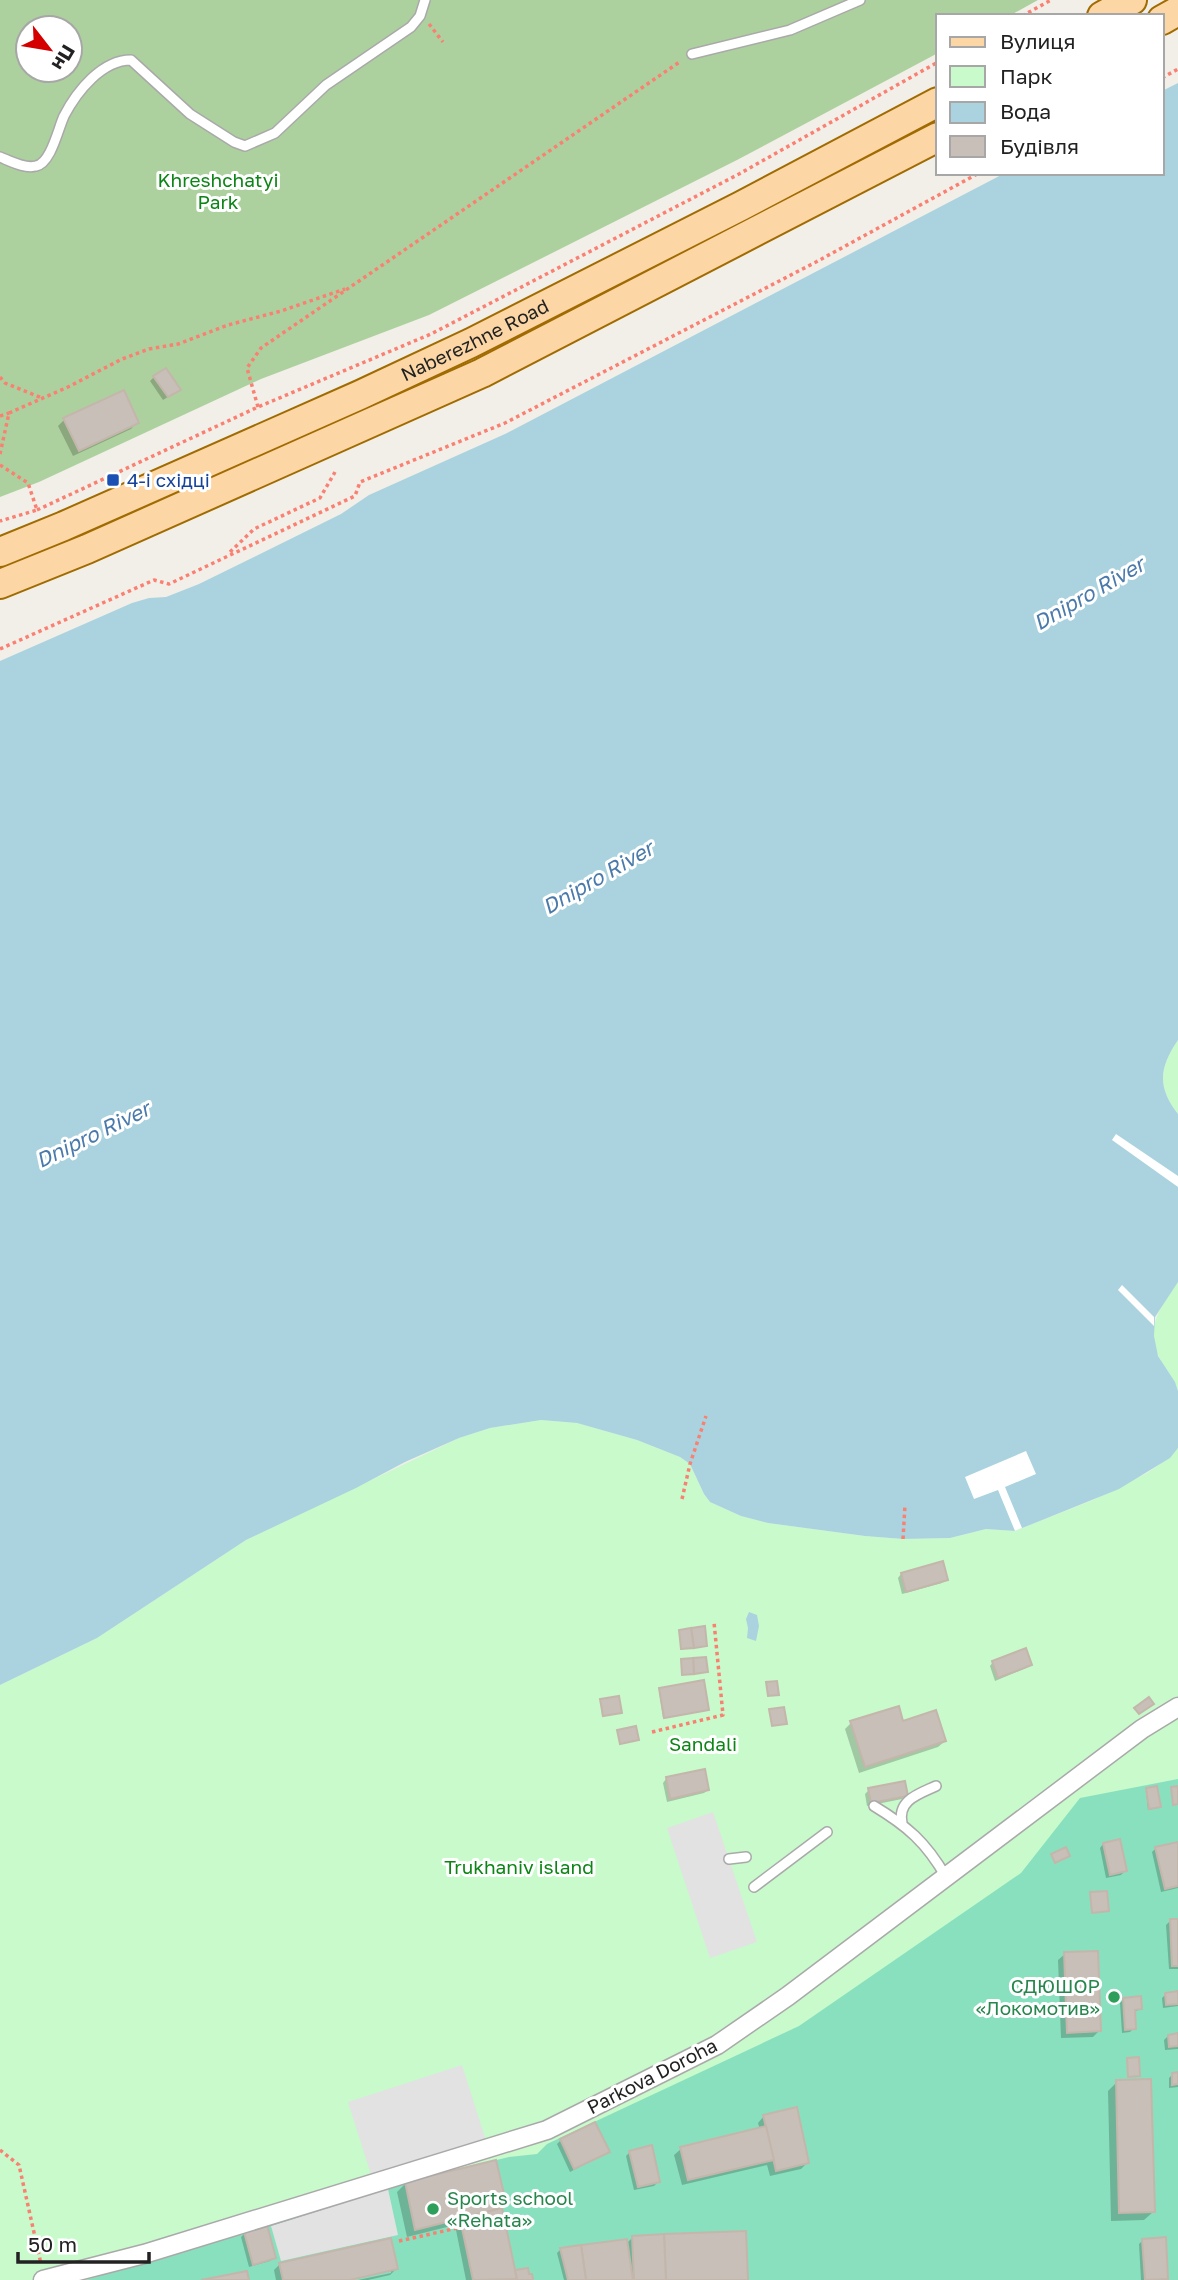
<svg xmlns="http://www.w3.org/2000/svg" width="1178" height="2280" viewBox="0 0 1178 2280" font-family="'Golos Text',sans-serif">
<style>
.forest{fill:#add19e;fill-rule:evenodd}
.park{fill:#c8facc}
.pitch{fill:#88e0be}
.parking{fill:#e2e2e2}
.water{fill:#aad3df}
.pier{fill:#fff}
.shadow{fill:#0003}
.building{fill:#c7bfb8;stroke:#c4b6ab;stroke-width:2}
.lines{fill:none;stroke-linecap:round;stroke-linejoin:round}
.lane-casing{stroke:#a9a9a9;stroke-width:12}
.street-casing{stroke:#a9a9a9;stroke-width:21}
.primary-casing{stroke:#a06b00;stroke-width:32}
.path{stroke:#fa8072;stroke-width:3.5;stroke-dasharray:3.5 3.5;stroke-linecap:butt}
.lane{stroke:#fff;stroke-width:9}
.street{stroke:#fff;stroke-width:18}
.primary{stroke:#fcd6a4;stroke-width:28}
.transit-dot{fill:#1a4fb4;stroke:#fff;stroke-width:2.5}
.leisure-dot{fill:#2e9e5b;stroke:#fff;stroke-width:2.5}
.labels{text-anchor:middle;stroke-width:6;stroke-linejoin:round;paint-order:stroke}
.park-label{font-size:19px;fill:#0c8416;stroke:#fff}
.street-label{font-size:19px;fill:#222;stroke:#fff}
.transit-label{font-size:19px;fill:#164399;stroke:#fff;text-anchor:start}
.leisure-label{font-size:19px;fill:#27864d;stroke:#fff;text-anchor:end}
.water-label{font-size:21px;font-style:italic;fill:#4a7aab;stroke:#fff}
</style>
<rect width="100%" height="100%" fill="#f2efe9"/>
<path class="forest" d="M 0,0 L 1038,0 L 1009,16 L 938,16 L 938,53 L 737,160 L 429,315 L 261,379 L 39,482 L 0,497 ZM 28,28 L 70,28 L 70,70 L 28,70 Z"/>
<g class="park">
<path d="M 1178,1040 L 1178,1114 C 1157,1087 1159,1068 1178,1040 Z"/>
<path d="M 1178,1282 L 1178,1391 C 1174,1378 1165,1369 1159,1357 C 1144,1327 1162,1305 1178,1282 Z"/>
<polygon points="541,1420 577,1423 637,1440 680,1457 690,1464 704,1494 710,1502 741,1516 768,1523 865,1536 903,1539 950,1538 986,1529 1015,1531 1093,1500 1147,1473 1169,1458 1178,1448 1178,2280 0,2280 0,1685 97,1638 246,1540 459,1438 490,1428"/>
</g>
<polygon class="pitch" points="1178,1779 1178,2280 86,2280 405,2182 509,2157 537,2154 547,2144 799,2026 1021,1873 1080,1798"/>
<g class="parking">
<polygon points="713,1812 757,1942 710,1958 667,1828"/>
<polygon points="462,2065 488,2147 374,2184 348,2102"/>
<polygon points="388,2189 398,2235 281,2261 271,2226"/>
</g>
<g class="water">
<path d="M 1178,83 L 1178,1040 C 1159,1068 1157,1087 1178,1114 L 1178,1282 L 1155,1317 L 1154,1336 L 1158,1356 L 1175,1382 L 1178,1391 L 1178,1448 L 1170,1458 L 1119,1489 L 1015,1531 L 986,1529 L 950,1538 L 903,1539 L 865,1536 L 768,1523 L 741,1516 L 710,1502 L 704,1494 L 690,1464 L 680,1457 L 637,1440 L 577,1423 L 541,1420 L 490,1428 L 459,1438 L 405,1462 L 356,1488 L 246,1540 L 97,1638 L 0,1685 L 0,661 L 132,603 L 149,598 L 166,597 L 199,584 L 341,514 L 369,495 L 505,434 L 1005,173 L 1162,173 L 1162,91 Z"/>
<polygon points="749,1612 757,1615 759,1626 756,1641 747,1638 748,1628 746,1619"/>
</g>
<g class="pier">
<polygon points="1116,1134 1178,1176 1178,1187 1112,1140"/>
<polygon points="1122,1285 1154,1317 1154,1326 1118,1290"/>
<polygon points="1026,1451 1036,1474 1005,1487 1022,1528 1015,1531 998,1490 974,1499 965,1477"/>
</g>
<g class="shadow">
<polygon points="154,377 179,390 163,400 150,381"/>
<polygon points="64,420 137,422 131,429 73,456 58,426"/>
<polygon points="901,1574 946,1579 942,1583 902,1594 898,1578"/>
<polygon points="680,1631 705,1645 680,1650"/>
<polygon points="993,1662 1030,1664 1026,1668 995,1681 990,1666"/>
<polygon points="660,1690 707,1710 663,1718 659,1691"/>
<polygon points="601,1701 620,1712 602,1717"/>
<polygon points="851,1723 902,1723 945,1741 938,1747 859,1773 845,1729"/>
<polygon points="666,1779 708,1790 704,1793 667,1802 663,1783"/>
<polygon points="869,1790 906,1795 902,1799 867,1806 865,1794"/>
<polygon points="1146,1790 1159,1807 1157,1808 1148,1810"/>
<polygon points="1103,1844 1125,1871 1121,1875 1106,1878 1100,1848"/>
<polygon points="1178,1844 1178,1888 1161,1892 1152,1852 1156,1848"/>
<polygon points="1178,1920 1178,1969 1169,1969 1166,1925 1170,1921"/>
<polygon points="1065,1954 1099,2031 1093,2037 1061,2038 1058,1960"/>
<polygon points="1178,1993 1178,2006 1163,2008 1162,1998 1166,1994"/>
<polygon points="1124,1999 1140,2009 1133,2013 1134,2028 1130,2032 1122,2033 1120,2003"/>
<polygon points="1178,2035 1178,2049 1165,2050 1164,2040 1168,2036"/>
<polygon points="1173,2074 1178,2074 1178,2087 1169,2088 1169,2078"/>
<polygon points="1117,2082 1153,2212 1144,2220 1111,2221 1108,2091"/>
<polygon points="764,2116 807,2163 801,2169 770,2176 767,2165 682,2185 674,2155 681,2149 760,2130 758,2123"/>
<polygon points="561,2140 608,2152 570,2172 557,2144"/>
<polygon points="630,2152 658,2182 654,2186 634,2190 626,2156"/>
<polygon points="406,2183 502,2194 498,2197 514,2272 532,2280 466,2280 455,2225 407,2237 397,2192"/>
<polygon points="245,2233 274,2258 270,2261 249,2267 241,2237"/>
<polygon points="633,2237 746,2280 564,2280 557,2253 561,2249 626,2244"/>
<polygon points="1143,2240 1166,2279 1165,2280 1141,2280 1139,2244"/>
<polygon points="280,2264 396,2269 390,2275 368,2280 358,2280 391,2273 391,2269 342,2280 276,2280 274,2270"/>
</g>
<g class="building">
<polygon points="166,368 181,390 168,397 153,376"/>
<polygon points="124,390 139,423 79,451 63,418"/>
<polygon points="943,1561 948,1580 906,1592 901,1573"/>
<polygon points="705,1626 707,1646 694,1648 691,1628"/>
<polygon points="691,1628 694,1648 681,1649 679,1630"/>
<polygon points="1026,1648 1032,1665 998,1678 992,1661"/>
<polygon points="706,1657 708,1672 694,1674 693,1658"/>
<polygon points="693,1658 694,1674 682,1675 681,1659"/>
<polygon points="704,1680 709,1710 664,1718 659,1688"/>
<polygon points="777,1681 779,1695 768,1696 766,1682"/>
<polygon points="619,1696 622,1713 603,1716 600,1699"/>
<polygon points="1149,1697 1154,1704 1139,1714 1134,1708"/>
<polygon points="899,1706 903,1721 936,1710 946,1741 865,1767 850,1721"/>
<polygon points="784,1707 787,1724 772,1726 769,1709"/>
<polygon points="636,1726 639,1740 620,1744 617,1730"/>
<polygon points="705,1769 709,1790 670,1799 666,1777"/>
<polygon points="905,1781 908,1796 871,1803 868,1788"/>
<polygon points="1157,1786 1161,1807 1149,1809 1146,1788"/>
<polygon points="1178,1786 1178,1804 1173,1805 1171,1787"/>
<polygon points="1120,1839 1127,1871 1110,1875 1103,1843"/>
<polygon points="1178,1842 1178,1886 1165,1889 1155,1847"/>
<polygon points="1066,1847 1070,1856 1055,1863 1051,1854"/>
<polygon points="1107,1891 1109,1911 1092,1913 1090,1892"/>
<polygon points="1170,1919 1178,1919 1178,1966 1172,1966"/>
<polygon points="1098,1951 1101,2031 1067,2033 1064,1952"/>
<polygon points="1178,1991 1178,2004 1166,2005 1165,1993"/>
<polygon points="1141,1996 1142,2009 1135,2010 1136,2029 1125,2030 1123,1998"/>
<polygon points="1178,2033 1178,2046 1169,2047 1168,2035"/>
<polygon points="1139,2057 1140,2076 1128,2077 1127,2058"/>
<polygon points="1178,2072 1178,2084 1172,2085 1172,2073"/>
<polygon points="1151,2079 1155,2212 1119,2213 1116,2080"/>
<polygon points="797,2107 809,2163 776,2171 763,2115"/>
<polygon points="595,2122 610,2152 574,2169 560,2139"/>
<polygon points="766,2126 774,2160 688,2180 680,2147"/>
<polygon points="652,2145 660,2182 638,2187 629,2151"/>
<polygon points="496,2160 504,2194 500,2195 502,2208 415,2230 405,2182"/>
<polygon points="502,2208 517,2279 473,2280 460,2219"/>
<polygon points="267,2225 276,2258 253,2265 244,2232"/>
<polygon points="746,2231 748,2280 666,2280 664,2234"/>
<polygon points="664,2234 666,2280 634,2280 632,2236"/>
<polygon points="1166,2237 1168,2279 1145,2280 1142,2239"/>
<polygon points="391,2238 398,2269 350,2280 283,2280 279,2263"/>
<polygon points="627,2239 633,2280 586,2280 581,2245"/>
<polygon points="581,2245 586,2280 568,2280 560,2248"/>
<polygon points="528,2268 529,2274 532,2274 533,2280 512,2280 517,2279 515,2270"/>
<polygon points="247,2271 249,2280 201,2280"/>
</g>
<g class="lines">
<g class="lane-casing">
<g id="lane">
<polyline points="692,54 790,30 860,0"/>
<path d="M 0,157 C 10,161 25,169 36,166 C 51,163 58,129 64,116 C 77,91 102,60 131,60 L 190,114 L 234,142 L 245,146 L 275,133 L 326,85 L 411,27 L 420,16 L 425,0"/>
<path d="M 874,1806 C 907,1826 926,1842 946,1877"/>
<path d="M 902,1823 C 897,1800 919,1794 936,1786"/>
<polyline points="729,1859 746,1857"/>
<polyline points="754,1887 827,1832"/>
</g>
</g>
<g class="street-casing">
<polyline id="street" points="43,2280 144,2254 547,2130 717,2045 788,1996 1142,1729 1178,1707"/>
</g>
<g class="primary-casing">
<g id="primary">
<polyline points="1102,16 1132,0"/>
<polyline points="1162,20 1178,11"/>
<path id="s1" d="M 0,552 L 64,526 L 360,395 L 471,343 L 741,206 L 938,102"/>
<polyline points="0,584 87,549 482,373 938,137"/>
</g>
</g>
<g class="path">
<polyline points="1022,16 1051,0"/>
<polyline points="429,24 443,42"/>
<polyline points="1162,78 1178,69"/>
<polyline points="0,377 5,383 42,398"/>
<polyline points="258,407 247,368 261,348 681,61"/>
<polyline points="0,416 9,413"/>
<polyline points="0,454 9,413 68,387 122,359 149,349 178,344 228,325 281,311 345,289"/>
<polyline points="0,465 28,483 37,510 0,521"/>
<polyline points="37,510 258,407 431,334 739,174 938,62"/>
<polyline points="230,552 254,529 320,498 335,472"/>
<polyline points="0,649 154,580 169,584 355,496 360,482 505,423 816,262 979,173"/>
<polyline points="682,1499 690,1464 706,1416"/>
<polyline points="903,1539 905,1505"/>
<polyline points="652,1732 723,1715 714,1622"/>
<polyline points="0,2150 19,2165 41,2264"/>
<polyline points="399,2241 462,2227"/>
</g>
<use href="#lane" class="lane"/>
<use href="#street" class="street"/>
<use href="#primary" class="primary"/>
</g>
<rect class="transit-dot" x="106" y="473" width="14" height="14" rx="3.5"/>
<g class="leisure-dot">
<circle cx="1114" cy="1997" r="7"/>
<circle cx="433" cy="2209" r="7"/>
</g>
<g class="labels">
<g class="park-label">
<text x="218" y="187">Khreshchatyi<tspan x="218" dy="22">Park</tspan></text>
<text x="703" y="1751">Sandali</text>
<text x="519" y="1874">Trukhaniv island</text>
</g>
<g class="street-label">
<text dy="7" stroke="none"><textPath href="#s1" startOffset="520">Naberezhne Road</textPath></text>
<text transform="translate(652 2076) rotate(-27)" y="7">Parkova Doroha</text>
</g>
<g class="transit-label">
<text x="127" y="487">4-і східці</text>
</g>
<g class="leisure-label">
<text x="1100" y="1993">СДЮШОР<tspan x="1100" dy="22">«Локомотив»</tspan></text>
<text x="447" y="2205" text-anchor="start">Sports school<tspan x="447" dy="22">«Rehata»</tspan></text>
</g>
<g class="water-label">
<text transform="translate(1089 594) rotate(-30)" y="7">Dnipro River</text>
<text transform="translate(598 878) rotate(-30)" y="7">Dnipro River</text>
<text transform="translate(93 1135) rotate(-26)" y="7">Dnipro River</text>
</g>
</g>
<rect x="936" y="14" width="228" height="161" fill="#ffffff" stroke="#a7a7a7" stroke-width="2"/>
<rect x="950" y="37" width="35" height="10" fill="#fcd6a4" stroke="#a7a7a7" stroke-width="2"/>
<text x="1000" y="49" font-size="21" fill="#222222">Вулиця</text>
<rect x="950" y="66" width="35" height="21" fill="#c8facc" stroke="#a7a7a7" stroke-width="2"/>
<text x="1000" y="84" font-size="21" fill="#222222">Парк</text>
<rect x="950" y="102" width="35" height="21" fill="#aad3df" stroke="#a7a7a7" stroke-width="2"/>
<text x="1000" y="119" font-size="21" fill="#222222">Вода</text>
<rect x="950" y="136" width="35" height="21" fill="#c7bfb8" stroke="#a7a7a7" stroke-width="2"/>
<text x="1000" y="154" font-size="21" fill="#222222">Будівля</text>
<g transform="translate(49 49) rotate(121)"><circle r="33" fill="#ffffff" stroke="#a7a7a7" stroke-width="2"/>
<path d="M0-5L12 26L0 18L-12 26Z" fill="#d40000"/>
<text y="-10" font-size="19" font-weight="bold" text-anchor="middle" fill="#222222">Пн</text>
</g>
<path d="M18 2252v10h131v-10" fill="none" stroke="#222222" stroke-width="3.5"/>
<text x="28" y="2252" font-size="21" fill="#222222" stroke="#ffffff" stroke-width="5" paint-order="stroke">50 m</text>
</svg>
